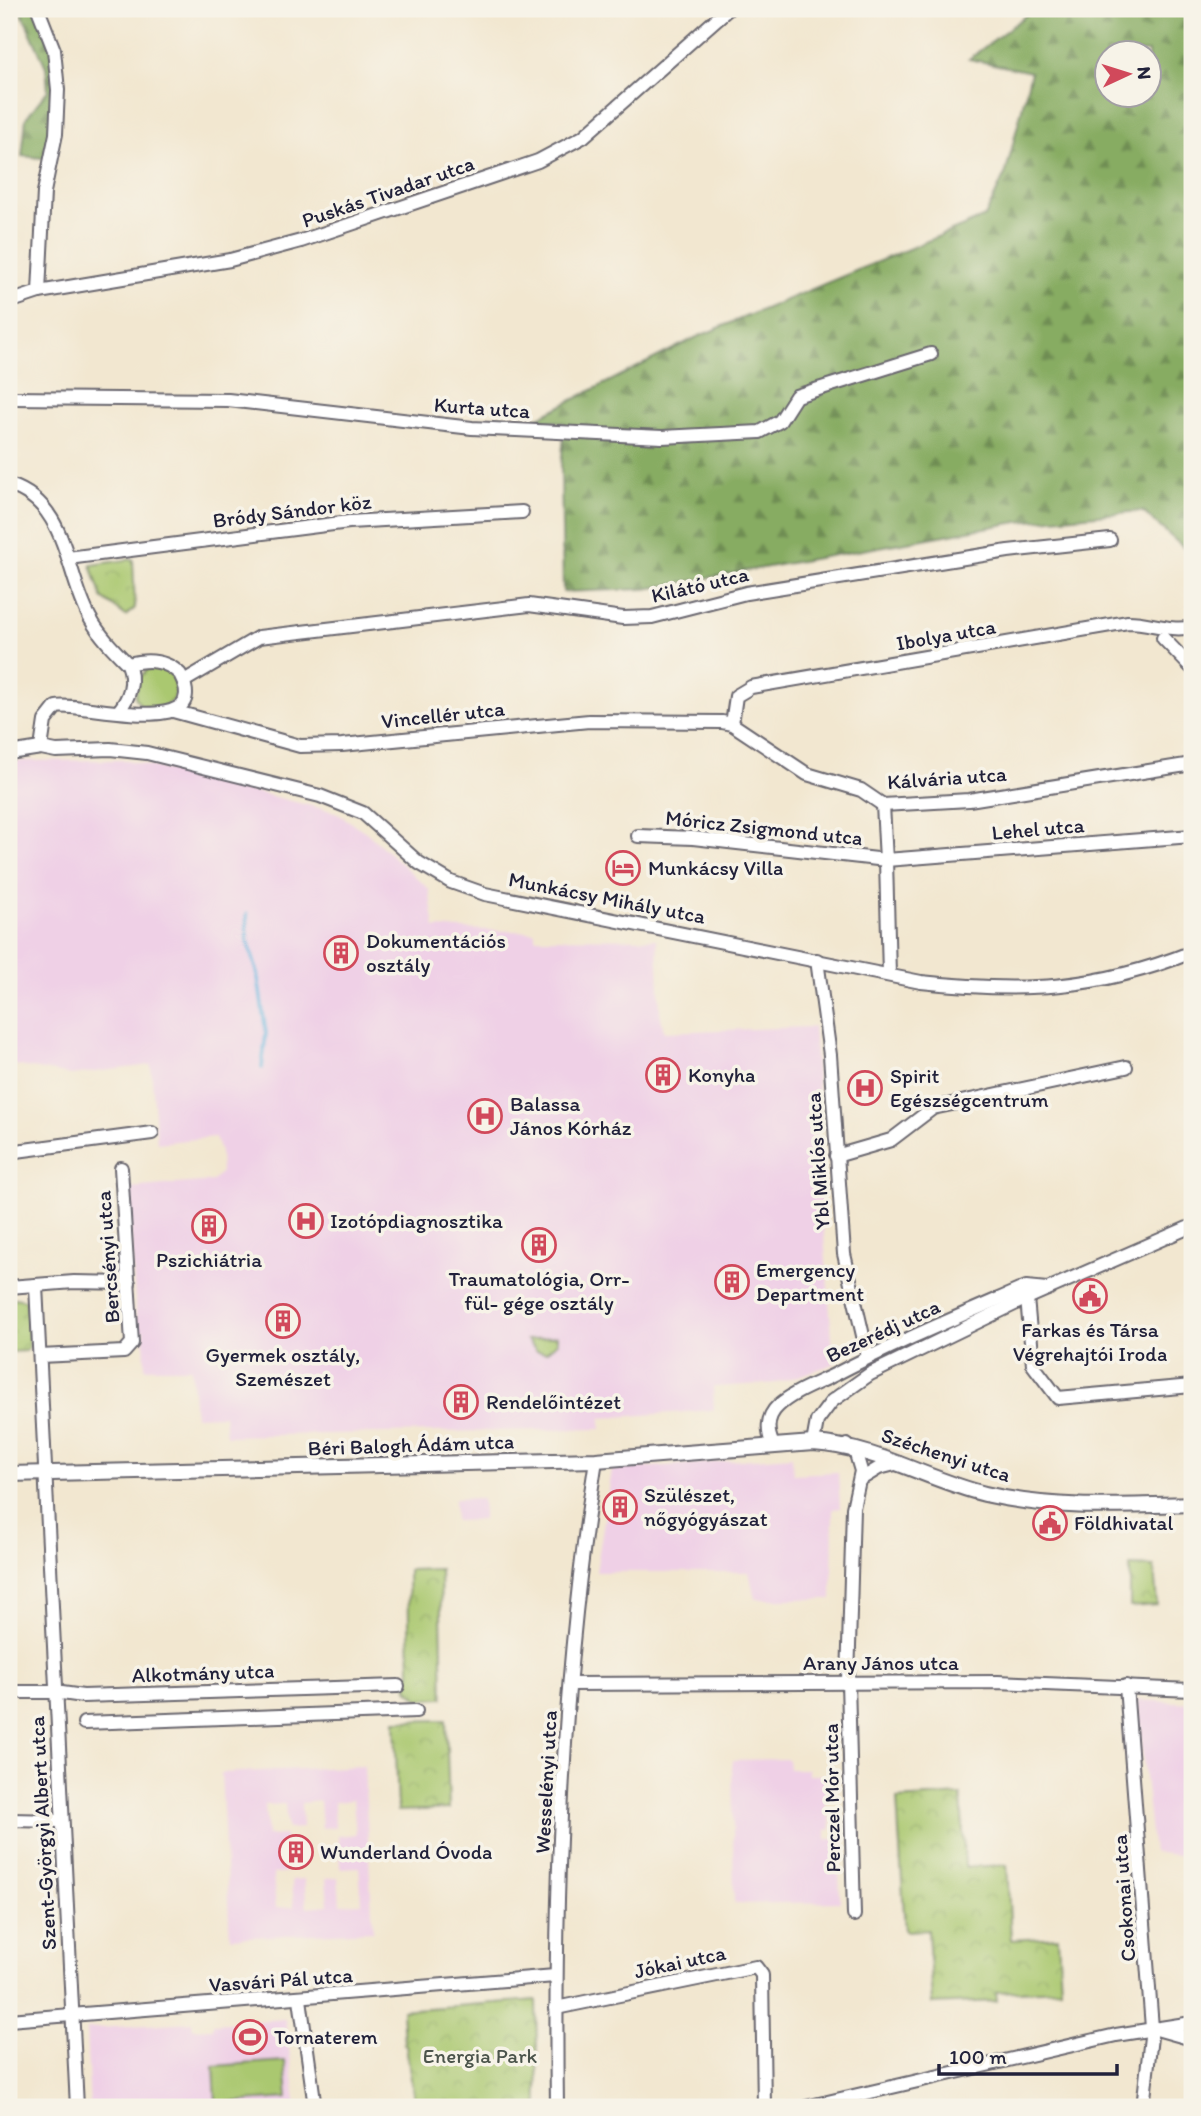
<svg xmlns="http://www.w3.org/2000/svg" width="1201" height="2116" viewBox="0 0 1201 2116" font-family="Itim,sans-serif">
<style>
.built{fill:#efd0e6;fill-rule:evenodd}
.grass{fill:#aac870;stroke:#667556;stroke-width:2}
.forest{fill:url(#forest-firs);stroke:#54674e;stroke-width:2;fill-rule:evenodd}
.park{fill:url(#park-crowns);stroke:#667556;stroke-width:2}
.lines{fill:none;stroke-linecap:round;stroke-linejoin:round}
.stream{stroke:#68b5e1;stroke-width:3.5}
.minor-casing{stroke:#6b676f;stroke-width:16}
.tertiary-casing{stroke:#6b676f;stroke-width:18}
.minor{stroke:#fff;stroke-width:12}
.tertiary{stroke:#fff;stroke-width:14}
.labels{text-anchor:middle;stroke-width:7;stroke-linejoin:round;paint-order:stroke}
.street-label{font-size:21px;fill:#22223b;stroke:#f7f3e8}
.poi-label{font-size:21px;fill:#22223b;stroke:#f7f3e8;text-anchor:start}
.park-label{font-size:21px;fill:#4b544b;stroke:#f7f3e8}
</style>
<defs>
<pattern id="forest-firs" width="22" height="20" patternUnits="userSpaceOnUse" patternTransform="scale(1.75)"><rect width="22" height="20" fill="#87ac62"/><path d="M5 1l3.5 6h-7zM16 11l3.5 6h-7z" fill="#6e8c52"/></pattern>
<pattern id="park-crowns" width="20" height="18" patternUnits="userSpaceOnUse" patternTransform="scale(1.75)"><rect width="20" height="18" fill="#aac870"/><path d="M2 6a3 3 0 1 1 6 0M12 15a3 3 0 1 1 6 0" fill="none" stroke="#92ac62"/></pattern>
</defs>
<rect width="100%" height="100%" fill="#f7f3e8"/>
<filter id="ink" filterUnits="userSpaceOnUse"><feTurbulence type="fractalNoise" baseFrequency=".0143" numOctaves="2"/><feDisplacementMap in="SourceGraphic" scale="14" xChannelSelector="R" yChannelSelector="G"/><feConvolveMatrix kernelMatrix="1 2 1 2 8 2 1 2 1" color-interpolation-filters="sRGB"/></filter>
<filter id="wash" filterUnits="userSpaceOnUse"><feTurbulence type="fractalNoise" baseFrequency=".00686" numOctaves="4" result="noise"/><feDisplacementMap in="SourceGraphic" scale="28" xChannelSelector="R" yChannelSelector="G"/><feGaussianBlur stdDeviation="1.57" result="paint"/><feColorMatrix in="noise" values="0 0 0 0 0 0 0 0 0 0 0 0 0 0 0 0 0 1.4 0 .05"/><feComposite in="paint" operator="in"/></filter>
<g filter="url(#wash)">
<rect width="100%" height="100%" fill="#f2e7d0"/>
<g class="built">
<polygon points="127,760 335,812 366,832 429,889 435,928 535,932 535,938 657,939 660,1012 664,1032 813,1027 818,1094 813,1095 834,1364 777,1383 713,1387 714,1410 601,1418 601,1429 226,1436 224,1415 195,1416 191,1368 145,1368 144,1331 137,1331 128,1188 213,1181 221,1172 220,1152 215,1137 157,1143 151,1065 71,1075 9,1064 9,761"/>
<polygon points="792,1456 793,1474 838,1472 840,1508 833,1509 832,1599 755,1599 749,1572 596,1572 612,1470"/>
<polygon points="482,1498 483,1520 455,1521 454,1499"/>
<polygon points="1137,1700 1192,1703 1192,1857 1153,1852"/>
<polygon points="788,1759 789,1769 808,1769 808,1775 825,1775 826,1816 830,1817 831,1829 826,1830 826,1839 838,1839 840,1902 734,1904 732,1760"/>
<path d="M 364,1766 L 373,1931 L 230,1938 L 221,1773 ZM 353,1800 L 356,1834 L 338,1836 L 340,1868 L 359,1867 L 362,1903 L 340,1904 L 338,1877 L 326,1878 L 328,1905 L 307,1907 L 304,1879 L 292,1880 L 294,1907 L 276,1908 L 273,1874 L 287,1872 L 285,1835 L 267,1836 L 265,1805 L 285,1804 L 287,1829 L 302,1828 L 301,1803 L 320,1801 L 322,1828 L 335,1827 L 334,1802 Z"/>
<polygon points="285,2019 297,2107 90,2107 86,2029 192,2022 193,2029 213,2028 213,2024"/>
</g>
<g class="grass">
<path d="M 162,668 C 176,675 178,684 174,699 L 163,708 L 142,708 L 135,697 L 139,679 L 147,669 Z"/>
<polygon points="557,1336 557,1343 546,1352 537,1351 527,1340"/>
<polygon points="285,2061 288,2098 216,2103 214,2066"/>
</g>
<g class="forest">
<polygon points="20,9 38,9 54,50 51,159 22,156 26,118 48,90 46,67"/>
<path d="M 1034,9 L 1192,9 L 1192,555 L 1142,511 L 1018,522 L 646,589 L 563,592 L 561,467 L 565,423 L 535,419 L 697,337 L 985,217 L 1006,172 L 1031,72 L 969,59 ZM 1106,52 L 1148,52 L 1148,94 L 1106,94 Z"/>
</g>
<g class="park">
<polygon points="133,559 135,608 126,616 102,598 91,565"/>
<polygon points="9,1297 26,1300 29,1346 26,1351 9,1352"/>
<polygon points="1130,1566 1154,1567 1157,1605 1130,1607"/>
<polygon points="440,1569 443,1698 419,1699 409,1691 404,1674 410,1674 408,1570"/>
<polygon points="446,1720 449,1809 398,1811 395,1721"/>
<polygon points="961,1795 965,1867 1007,1865 1011,1940 1058,1937 1061,1989 996,1992 997,2001 932,2004 928,1930 905,1931 897,1799"/>
<polygon points="536,2000 538,2107 415,2107 406,2045 404,2045 402,2010"/>
</g>
<g class="lines">
<polyline class="stream" points="247,914 247,939 257,971 266,1033 262,1068"/>
</g>
</g>
<g filter="url(#ink)">
<g class="lines">
<g class="minor-casing">
<g id="minor">
<polyline points="38,9 54,50 58,90 56,134 44,192 39,292"/>
<polyline points="9,302 39,292 230,260 301,241 538,161 583,137 728,9"/>
<polyline points="9,398 228,400 472,428 662,437 760,432 780,421 796,396 931,354"/>
<path d="M 9,485 C 68,503 65,573 90,618 C 100,636 114,650 128,664"/>
<polyline points="68,558 349,522 522,512"/>
<polyline points="1163,638 1192,668"/>
<polyline points="184,681 259,637 529,605 623,618 652,617 746,593 1008,551 1110,540"/>
<polyline points="173,711 300,746 342,745 589,721 722,722 732,724 807,774 861,790 883,805 969,800 1192,764"/>
<path d="M 732,724 L 736,696 L 751,687 L 1128,622 C 1151,622 1169,632 1192,627"/>
<path d="M 41,748 L 45,721 L 56,707 C 79,701 216,742 180,674 C 165,659 147,659 128,664 C 135,682 130,697 118,712"/>
<path d="M 9,753 L 41,748 L 56,751 L 110,749 L 147,753 L 320,796 L 363,813 L 419,863 L 451,882 L 485,894 L 921,982 C 1022,993 1097,990 1192,952"/>
<polyline points="883,805 886,860 1192,836"/>
<polyline points="638,836 693,838 886,860 889,975"/>
<polyline points="817,960 830,1055 844,1254 868,1357"/>
<polyline points="9,1152 152,1133"/>
<polyline points="836,1156 891,1140 933,1108 1126,1067"/>
<polyline points="36,1286 77,2107"/>
<polyline points="9,1287 74,1282 129,1283"/>
<polyline points="1027,1298 1033,1365 1058,1398 1192,1386"/>
<polyline points="40,1356 124,1352 132,1343 121,1168"/>
<polyline points="813,1443 817,1421 832,1401 870,1374 1027,1298 1192,1226"/>
<path d="M 773,1445 C 767,1432 766,1417 778,1406 C 793,1392 816,1384 834,1375 C 897,1342 962,1315 1026,1287 L 1047,1289"/>
<polyline points="847,1445 856,1454 861,1471 853,1508 848,1681 854,1915"/>
<polyline points="861,1479 879,1468 899,1463"/>
<polyline points="570,1684 998,1682 1192,1690"/>
<polyline points="1126,1686 1152,2028 1143,2107"/>
<polyline points="9,1692 55,1692 83,1696 398,1686"/>
<polyline points="84,1723 416,1711"/>
<polyline points="9,1820 62,1821"/>
<polyline points="300,1999 315,2107"/>
<polyline points="556,2008 756,1967 762,1975 764,2107"/>
<polyline points="9,2020 555,1976"/>
<polyline points="1160,2030 1192,2039"/>
<path d="M 557,2107 C 554,1892 562,1673 596,1460"/>
<polyline points="806,2107 1116,2035 1192,2023"/>
</g>
</g>
<g class="tertiary-casing">
<path id="tertiary" d="M 9,1474 L 596,1460 L 813,1443 C 877,1447 925,1479 985,1494 C 1053,1510 1123,1506 1192,1504"/>
</g>
<use href="#minor" class="minor"/>
<use href="#tertiary" class="tertiary"/>
</g>
</g>
<defs>
<g id="hotel-ring" transform="scale(1.75)"><circle r="9.5" fill="#f7f3e8" stroke="#d1495b" stroke-width="1.5"/><path d="M-6-4.5h1.5V1H6V5H4.5V3h-9V5H-6ZM-4 0a1.8 1.8 0 1 1 3.6 0ZM.5 0V-2.5h3Q6-2.5 6 0Z" fill="#d1495b"/></g>
<g id="building-ring" transform="scale(1.75)"><circle r="9.5" fill="#f7f3e8" stroke="#d1495b" stroke-width="1.5"/><path d="M-4-6H4V6H1V3H-1V6H-4ZM-2.5-4.3h1.7v1.8h-1.7ZM.8-4.3h1.7v1.8H.8ZM-2.5-1h1.7V.8h-1.7ZM.8-1h1.7V.8H.8Z" fill="#d1495b"/></g>
<g id="hospital-ring" transform="scale(1.75)"><circle r="9.5" fill="#f7f3e8" stroke="#d1495b" stroke-width="1.5"/><path d="M-5-5h3v3.5h4V-5h3V5h-3V1.5h-4V5h-3Z" fill="#d1495b"/></g>
<g id="civic-ring" transform="scale(1.75)"><circle r="9.5" fill="#f7f3e8" stroke="#d1495b" stroke-width="1.5"/><path d="M-.6-6.5H3V-4.5H.6V-3L4-1V1h2V6H-6V1h2V-1L-.6-3ZM-1.2 2.5V6h2.4V2.5Z" fill="#d1495b"/></g>
<g id="stadium-ring" transform="scale(1.75)"><circle r="9.5" fill="#f7f3e8" stroke="#d1495b" stroke-width="1.5"/><path d="M0-5a6.5 5 0 1 0 0 10a6.5 5 0 1 0 0-10ZM-3.5-1.8h7v3.6h-7Z" fill="#d1495b"/></g>
</defs>
<g fill-rule="evenodd">
<use href="#hotel-ring" x="623" y="868"/>
<use href="#building-ring" x="341" y="953"/>
<use href="#building-ring" x="663" y="1075"/>
<use href="#hospital-ring" x="865" y="1088"/>
<use href="#hospital-ring" x="485" y="1116"/>
<use href="#hospital-ring" x="306" y="1221"/>
<use href="#building-ring" x="209" y="1226"/>
<use href="#building-ring" x="539" y="1245"/>
<use href="#building-ring" x="732" y="1282"/>
<use href="#civic-ring" x="1090" y="1296"/>
<use href="#building-ring" x="283" y="1321"/>
<use href="#building-ring" x="461" y="1402"/>
<use href="#building-ring" x="620" y="1507"/>
<use href="#civic-ring" x="1050" y="1523"/>
<use href="#building-ring" x="296" y="1852"/>
<use href="#stadium-ring" x="250" y="2037"/>
</g>
<g class="labels">
<g class="street-label">
<text transform="translate(388 192) rotate(-19)" y="7">Puskás Tivadar utca</text>
<text transform="translate(482 408) rotate(4)" y="7">Kurta utca</text>
<text transform="translate(292 511) rotate(-7)" y="7">Bródy Sándor köz</text>
<text transform="translate(700 585) rotate(-13)" y="7">Kilátó utca</text>
<text transform="translate(946 635) rotate(-10)" y="7">Ibolya utca</text>
<text transform="translate(443 715) rotate(-6)" y="7">Vincellér utca</text>
<text transform="translate(947 778) rotate(-4)" y="7">Kálvária utca</text>
<text transform="translate(764 828) rotate(6)" y="7">Móricz Zsigmond utca</text>
<text transform="translate(1038 829) rotate(-5)" y="7">Lehel utca</text>
<text transform="translate(607 898) rotate(11)" y="7">Munkácsy Mihály utca</text>
<text transform="translate(818 1161) rotate(-94)" y="7">Ybl Miklós utca</text>
<text transform="translate(108 1257) rotate(-94)" y="7">Bercsényi utca</text>
<text transform="translate(883 1331) rotate(-25)" y="7">Bezerédj utca</text>
<text transform="translate(411 1445) rotate(-2)" y="7">Béri Balogh Ádám utca</text>
<text transform="translate(946 1455) rotate(18)" y="7">Széchenyi utca</text>
<text x="881" y="1670">Arany János utca</text>
<text transform="translate(203 1673) rotate(-2)" y="7">Alkotmány utca</text>
<text transform="translate(546 1782) rotate(-87)" y="7">Wesselényi utca</text>
<text transform="translate(832 1798) rotate(-91)" y="7">Perczel Mór utca</text>
<text transform="translate(43 1833) rotate(-93)" y="7">Szent-Györgyi Albert utca</text>
<text transform="translate(1124 1898) rotate(-94)" y="7">Csokonai utca</text>
<text transform="translate(680 1962) rotate(-12)" y="7">Jókai utca</text>
<text transform="translate(281 1980) rotate(-4)" y="7">Vasvári Pál utca</text>
</g>
<g class="poi-label">
<text x="648" y="875">Munkácsy Villa</text>
<text x="366" y="948">Dokumentációs<tspan x="366" dy="24">osztály</tspan></text>
<text x="688" y="1082">Konyha</text>
<text x="890" y="1083">Spirit<tspan x="890" dy="24">Egészségcentrum</tspan></text>
<text x="510" y="1111">Balassa<tspan x="510" dy="24">János Kórház</tspan></text>
<text x="330" y="1228">Izotópdiagnosztika</text>
<text x="209" y="1267" text-anchor="middle">Pszichiátria</text>
<text x="756" y="1277">Emergency<tspan x="756" dy="24">Department</tspan></text>
<text x="539" y="1286" text-anchor="middle">Traumatológia, Orr-<tspan x="539" dy="24">fül- gége osztály</tspan></text>
<text x="1090" y="1337" text-anchor="middle">Farkas és Társa<tspan x="1090" dy="24">Végrehajtói Iroda</tspan></text>
<text x="283" y="1362" text-anchor="middle">Gyermek osztály,<tspan x="283" dy="24">Szemészet</tspan></text>
<text x="486" y="1409">Rendelőintézet</text>
<text x="644" y="1502">Szülészet,<tspan x="644" dy="24">nőgyógyászat</tspan></text>
<text x="1074" y="1530">Földhivatal</text>
<text x="320" y="1859">Wunderland Óvoda</text>
<text x="274" y="2044">Tornaterem</text>
</g>
<g class="park-label">
<text x="480" y="2063">Energia Park</text>
</g>
</g>
<rect width="1201" height="2116" fill="none" stroke="#f7f3e8" stroke-width="35"/>
<g transform="translate(1128 74) rotate(86)"><circle r="33" fill="#f7f3e8" stroke="#a29fa3" stroke-width="2"/>
<path d="M0-5L12 26L0 18L-12 26Z" fill="#d1495b"/>
<text y="-10" font-size="19" font-weight="bold" text-anchor="middle" fill="#22223b">N</text>
</g>
<path d="M939 2064v10h178v-10" fill="none" stroke="#22223b" stroke-width="3.5"/>
<text x="949" y="2064" font-size="21" fill="#22223b" stroke="#f7f3e8" stroke-width="5" paint-order="stroke">100 m</text>
</svg>
